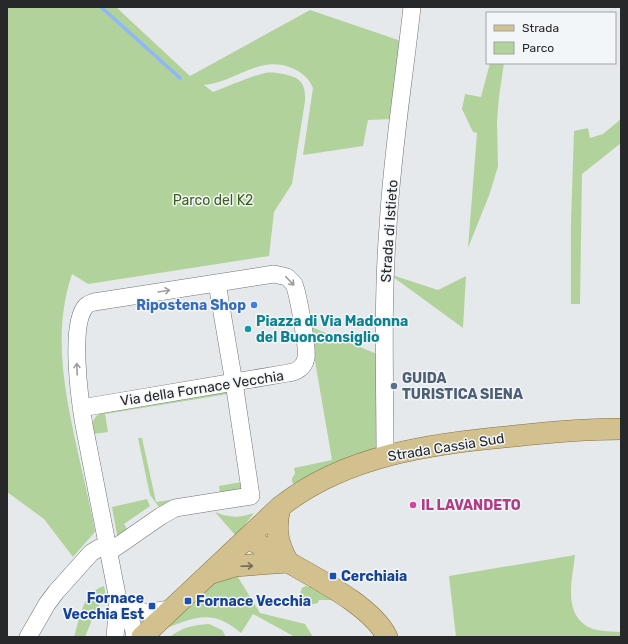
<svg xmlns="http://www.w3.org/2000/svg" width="628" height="644" viewBox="0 0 628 644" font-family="Rubik,sans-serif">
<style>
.green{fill:#b2d29b}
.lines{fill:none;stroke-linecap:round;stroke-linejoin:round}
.stream{stroke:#8fb7f7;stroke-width:3.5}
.minor-casing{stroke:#707376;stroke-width:18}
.major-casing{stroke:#84703b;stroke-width:22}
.minor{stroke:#fff;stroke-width:17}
.major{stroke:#d3c08f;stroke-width:21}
.oneway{stroke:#9e9e9f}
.oneway2{stroke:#746c57}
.shop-dot{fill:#3f7fe0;stroke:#f3f6f9;stroke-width:1.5}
.culture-dot{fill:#0f9aa8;stroke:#f3f6f9;stroke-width:1.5}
.service-dot{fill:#5c6f8a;stroke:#f3f6f9;stroke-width:1.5}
.hotel-dot{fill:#d1479c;stroke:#f3f6f9;stroke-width:1.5}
.transit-dot{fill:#1a4fb4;stroke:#f3f6f9;stroke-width:1.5}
.labels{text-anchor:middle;stroke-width:3;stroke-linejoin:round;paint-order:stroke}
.park-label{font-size:14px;fill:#3d611c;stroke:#f3f6f9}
.street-label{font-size:14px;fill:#272829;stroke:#f3f6f9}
.shop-label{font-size:14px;font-weight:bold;fill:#366cbe;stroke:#f3f6f9;text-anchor:end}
.culture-label{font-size:14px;font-weight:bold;fill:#0d838f;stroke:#f3f6f9;text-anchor:start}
.service-label{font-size:14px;font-weight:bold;fill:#4e5e75;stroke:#f3f6f9;text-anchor:start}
.hotel-label{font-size:14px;font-weight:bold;fill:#b23c85;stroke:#f3f6f9;text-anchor:start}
.transit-label{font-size:14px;font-weight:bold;fill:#164399;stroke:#f3f6f9;text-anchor:start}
</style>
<rect width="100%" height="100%" fill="#e6e9ec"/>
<g class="green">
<path d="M 7,7 L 116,7 L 190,76 L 310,10 L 401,41 L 392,119 L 368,120 L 363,146 L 303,155 L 313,88 C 309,79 303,73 294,69 C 260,53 237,82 204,85 L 213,92 C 229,86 249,77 265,73 C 271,72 277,73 283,74 C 300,77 306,83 305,101 L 292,184 L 274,212 L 269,256 L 88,284 L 72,274 C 52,334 65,393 78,453 C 84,479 90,505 95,531 L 94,533 L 73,557 L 44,519 L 7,492 Z"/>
<polygon points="490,63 504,63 499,97 497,121 498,166 490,193 468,248 477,133 473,132 462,109 465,94 481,97"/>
<polygon points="621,119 621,143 582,174 580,304 571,304 571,222 574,131 588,128 590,138 603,134"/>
<polygon points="389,274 438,290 466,276 463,328"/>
<polygon points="309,326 377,354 376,448 333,464 295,485 292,482 292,478 295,474 294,468 332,460"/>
<path d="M 227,392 L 228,394 L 105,414 L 108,432 L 93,434 C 92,425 92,417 101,413 Z"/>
<polygon points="138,438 142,438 156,502 220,493 219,486 241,482 245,492 161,510 150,495"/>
<polygon points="147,499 150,506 124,524 129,532 118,540 112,507"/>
<path d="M 215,512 C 229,518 239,518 254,513 L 236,536 Z"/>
<path d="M 575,555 C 573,577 563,609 585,625 C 594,632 610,631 621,632 L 621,637 L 456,637 L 449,576 Z"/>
<path d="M 236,574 L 260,613 L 305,624 L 313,637 L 295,637 L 253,614 L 241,633 C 236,629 231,625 225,622 C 203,611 184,622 162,630 L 211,581 Z"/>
<path d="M 104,586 L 106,596 L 96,610 L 85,637 L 74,637 C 80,618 82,593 104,586 Z"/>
<path d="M 305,586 L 311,587 L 332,600 L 319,600 L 318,603 L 305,606 C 299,600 299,595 302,588 Z"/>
<path d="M 209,624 L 222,630 L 225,635 L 224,637 L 170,637 C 182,627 194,625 209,624 Z"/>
</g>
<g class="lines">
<polyline class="stream" points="101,7 180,78"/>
<g class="minor-casing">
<g id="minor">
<polyline points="218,289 233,377"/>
<path d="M 81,408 L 288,373 C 296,372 304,368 306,358 C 308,348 298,294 294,284 L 287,277 L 274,274 L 94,302 C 91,303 88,304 86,306 C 69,324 80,402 84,425 L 118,600 L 115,637"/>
<path d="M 385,456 C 385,380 382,303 388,227 C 392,153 404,80 412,7"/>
<polyline points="109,552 161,516 175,508 251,496 235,389"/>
<path d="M 118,600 C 138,616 150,613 173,608"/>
<path d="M 119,602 C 127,613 134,624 135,637"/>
<polyline points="28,637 47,604 56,592 91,553 99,548 108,547"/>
</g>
</g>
<g class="major-casing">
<g id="major">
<path d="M 280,507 C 275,529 277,542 288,562"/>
<path d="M 248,537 C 263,548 279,557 295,566 C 323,582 373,608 387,637"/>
<polyline points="212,573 235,566 288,562"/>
<path d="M 142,637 L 280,507 C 345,455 434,443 515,436 C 550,432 586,429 621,429"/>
</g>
</g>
<use href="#minor" class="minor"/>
<use href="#major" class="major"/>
</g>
<defs><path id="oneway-shaft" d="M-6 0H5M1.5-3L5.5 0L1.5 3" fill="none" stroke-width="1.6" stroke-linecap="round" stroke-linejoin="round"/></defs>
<g class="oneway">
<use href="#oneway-shaft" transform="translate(290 281) rotate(46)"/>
<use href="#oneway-shaft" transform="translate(164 291) rotate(-9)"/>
<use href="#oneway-shaft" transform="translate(77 369) rotate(-92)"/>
</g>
<use class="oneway2" href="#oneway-shaft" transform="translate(247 566) rotate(-2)"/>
<circle class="shop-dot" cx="254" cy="305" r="4"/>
<circle class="culture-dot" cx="248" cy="329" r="4"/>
<circle class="service-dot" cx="394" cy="386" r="4"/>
<circle class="hotel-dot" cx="413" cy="505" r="4"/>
<g class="transit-dot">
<rect x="329" y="572" width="8" height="8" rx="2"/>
<rect x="184" y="597" width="8" height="8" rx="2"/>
<rect x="148" y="602" width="8" height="8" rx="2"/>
</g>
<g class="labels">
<g class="park-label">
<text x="213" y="205">Parco del K2</text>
</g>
<g class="street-label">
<text transform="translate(389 231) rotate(-86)" y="5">Strada di Istieto</text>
<text transform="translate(202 388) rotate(-9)" y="5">Via della Fornace Vecchia</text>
<text transform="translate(446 447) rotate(-9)" y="5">Strada Cassia Sud</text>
</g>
<g class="shop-label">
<text x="246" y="310">Ripostena Shop</text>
</g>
<g class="culture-label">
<text x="256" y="326">Piazza di Via Madonna<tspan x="256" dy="16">del Buonconsiglio</tspan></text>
</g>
<g class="service-label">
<text x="402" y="383">GUIDA<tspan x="402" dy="16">TURISTICA SIENA</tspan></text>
</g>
<g class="hotel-label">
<text x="421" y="510">IL LAVANDETO</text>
</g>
<g class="transit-label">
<text x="341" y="581">Cerchiaia</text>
<text x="144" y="603" text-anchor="end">Fornace<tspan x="144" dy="16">Vecchia Est</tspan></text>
<text x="196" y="606">Fornace Vecchia</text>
</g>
</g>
<rect width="628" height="644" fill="none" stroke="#272829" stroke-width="16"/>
<rect x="486" y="12" width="130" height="52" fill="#f3f6f9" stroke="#a1a4a6"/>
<rect x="494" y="25" width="20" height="6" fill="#d3c08f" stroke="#a1a4a6"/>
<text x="522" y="32" font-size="12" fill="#272829">Strada</text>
<rect x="494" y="42" width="20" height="12" fill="#b2d29b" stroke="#a1a4a6"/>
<text x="522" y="52" font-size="12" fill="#272829">Parco</text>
</svg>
